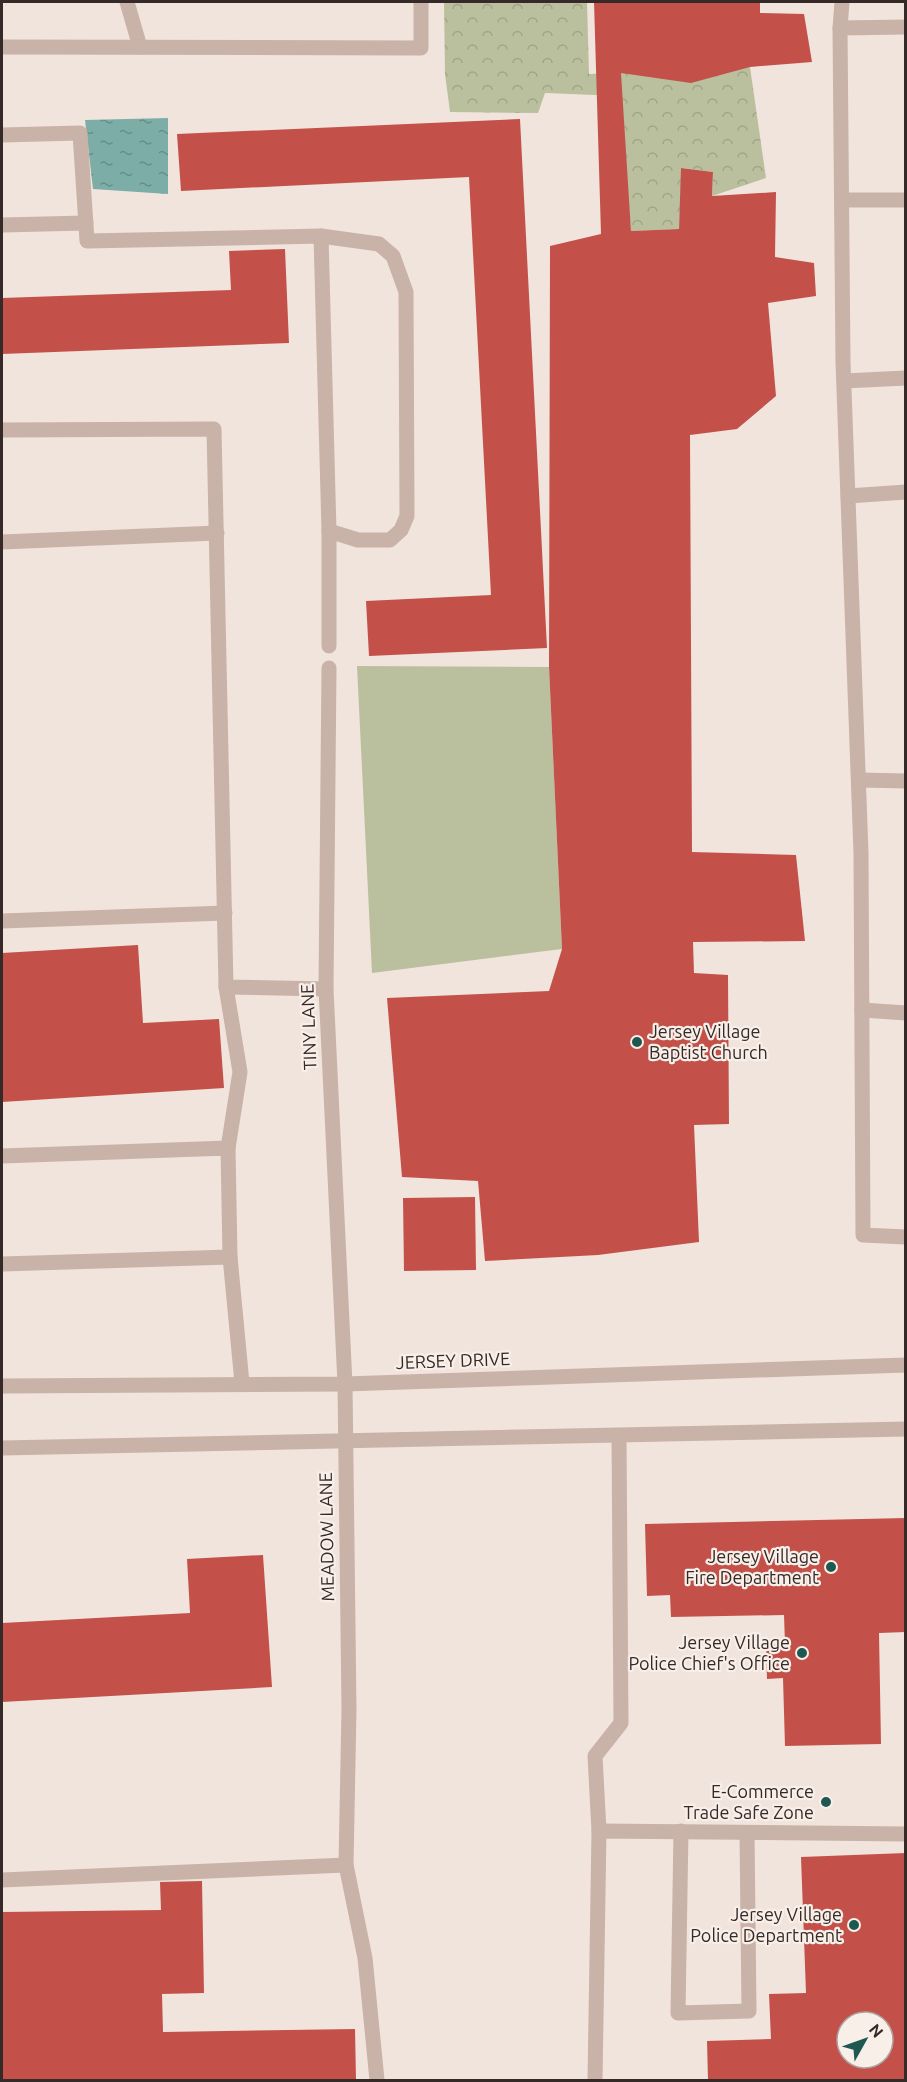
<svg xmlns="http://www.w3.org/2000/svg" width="907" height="2082" viewBox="0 0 907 2082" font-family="Ubuntu,sans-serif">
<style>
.grass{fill:#bac09d}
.park{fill:url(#park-crowns)}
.water{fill:url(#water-ripples)}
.building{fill:#c35149;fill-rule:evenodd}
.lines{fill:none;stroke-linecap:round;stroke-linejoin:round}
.minor{stroke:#c9b2a8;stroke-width:15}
.poi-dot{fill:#1f5751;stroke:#f9efe9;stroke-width:2}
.labels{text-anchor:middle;stroke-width:4.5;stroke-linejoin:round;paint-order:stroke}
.street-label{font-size:18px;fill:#362a28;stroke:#f9efe9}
.poi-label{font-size:18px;fill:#362a28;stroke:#f9efe9;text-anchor:end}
</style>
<defs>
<pattern id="park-crowns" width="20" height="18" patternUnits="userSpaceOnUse" patternTransform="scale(1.5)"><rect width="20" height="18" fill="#bac09d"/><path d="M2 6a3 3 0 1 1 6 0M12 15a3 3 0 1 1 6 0" fill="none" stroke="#a0a587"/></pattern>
<pattern id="water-ripples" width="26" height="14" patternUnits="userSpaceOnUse" patternTransform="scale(1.5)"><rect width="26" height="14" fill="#7caea7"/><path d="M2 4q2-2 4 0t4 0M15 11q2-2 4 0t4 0" fill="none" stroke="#668e88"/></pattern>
</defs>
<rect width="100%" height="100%" fill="#f1e4dc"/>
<polygon class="grass" points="357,666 549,667 562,949 372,973"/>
<polygon class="park" points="444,2 587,2 589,74 750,67 766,178 712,196 713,172 682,168 679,229 631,231 620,96 545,93 538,113 450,112 445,74"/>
<polygon class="water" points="168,118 168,194 93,189 85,120"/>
<g class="building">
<polygon points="594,2 760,2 760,13 804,14 812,62 750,67 691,83 621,73 631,231 679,229 681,168 713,172 712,196 776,192 775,257 814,263 816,296 768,303 776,396 737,429 690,435 692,852 796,855 805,941 693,942 694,973 728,975 729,1124 694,1125 699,1242 598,1255 485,1261 478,1181 402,1177 387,998 549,991 562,949 549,667 550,246 601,234"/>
<polygon points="520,119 547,648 369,656 366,601 491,595 469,177 181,191 177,134"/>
<polygon points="285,249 289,343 2,354 2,298 231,290 229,251"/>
<polygon points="138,945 143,1023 219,1019 224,1088 2,1102 2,953"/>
<polygon points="475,1197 476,1270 404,1271 403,1198"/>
<polygon points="906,1518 906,1632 879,1633 881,1744 785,1746 783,1678 767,1679 766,1645 785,1644 784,1615 671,1617 670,1595 647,1596 645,1524"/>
<polygon points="263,1555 272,1687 2,1702 2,1623 190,1613 187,1559"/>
<path d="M 906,1853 L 906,2080 L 708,2080 L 707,2041 L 771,2039 L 769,1994 L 806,1993 L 801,1857 ZM 847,2022 L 883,2022 L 883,2058 L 847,2058 Z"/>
<polygon points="202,1881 204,1993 162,1994 163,2032 355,2029 356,2080 2,2080 2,1912 161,1910 160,1882"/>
</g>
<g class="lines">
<g class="minor">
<polyline points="127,2 140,47"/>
<polyline points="842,2 840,28 843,362 861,853 863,1235 906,1237"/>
<polyline points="840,28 906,27"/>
<polyline points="2,47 421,48 421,2"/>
<polyline points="2,135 80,133 87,241 321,236 329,531 329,646"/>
<polyline points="842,200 906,200"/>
<polyline points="2,225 86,223"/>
<polyline points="321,236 379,244 393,256 406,292 407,516 401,530 390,540 358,540 329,531"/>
<polyline points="844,381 906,378"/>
<polyline points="2,430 214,429 226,987 326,989"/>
<polyline points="848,496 906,492"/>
<polyline points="2,542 217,533"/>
<polyline points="329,668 326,989 345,1384 349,1709 346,1865 365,1958 377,2080"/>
<polyline points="859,780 906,781"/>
<polyline points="2,921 225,913"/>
<polyline points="226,987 240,1072 228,1148"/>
<polyline points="862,1010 906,1013"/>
<polyline points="2,1156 228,1148 230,1257"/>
<polyline points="2,1264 230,1257 242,1383"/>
<polyline points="2,1386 345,1384 906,1365"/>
<polyline points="2,1448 906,1429"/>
<polyline points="599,1831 595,1756 621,1723 619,1436"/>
<polyline points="681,1831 678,2013 749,2011 747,1833"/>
<polyline points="2,1880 346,1865"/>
<polyline points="595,2080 599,1831 906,1834"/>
</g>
</g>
<g class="poi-dot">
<circle cx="637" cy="1042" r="6"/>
<circle cx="831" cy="1567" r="6"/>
<circle cx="802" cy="1653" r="6"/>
<circle cx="826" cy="1802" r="6"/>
<circle cx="854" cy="1925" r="6"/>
</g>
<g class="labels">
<g class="street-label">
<text transform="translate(309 1027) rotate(-92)" y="6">TINY LANE</text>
<text transform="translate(453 1361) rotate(-2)" y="6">JERSEY DRIVE</text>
<text transform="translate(327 1537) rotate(-91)" y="6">MEADOW LANE</text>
</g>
<g class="poi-label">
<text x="649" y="1038" text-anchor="start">Jersey Village<tspan x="649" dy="21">Baptist Church</tspan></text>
<text x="819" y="1563">Jersey Village<tspan x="819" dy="21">Fire Department</tspan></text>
<text x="790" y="1649">Jersey Village<tspan x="790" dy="21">Police Chief's Office</tspan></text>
<text x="814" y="1798">E-Commerce<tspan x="814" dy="21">Trade Safe Zone</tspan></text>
<text x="842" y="1921">Jersey Village<tspan x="842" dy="21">Police Department</tspan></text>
</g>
</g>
<rect width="907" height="2082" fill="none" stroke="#362a28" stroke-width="6"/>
<g transform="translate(865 2040) rotate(50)"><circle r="28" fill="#f9efe9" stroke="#aba09c" stroke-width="1.5"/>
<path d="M0-4.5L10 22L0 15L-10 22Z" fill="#1f5751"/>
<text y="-9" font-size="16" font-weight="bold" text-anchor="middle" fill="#362a28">N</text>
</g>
</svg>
